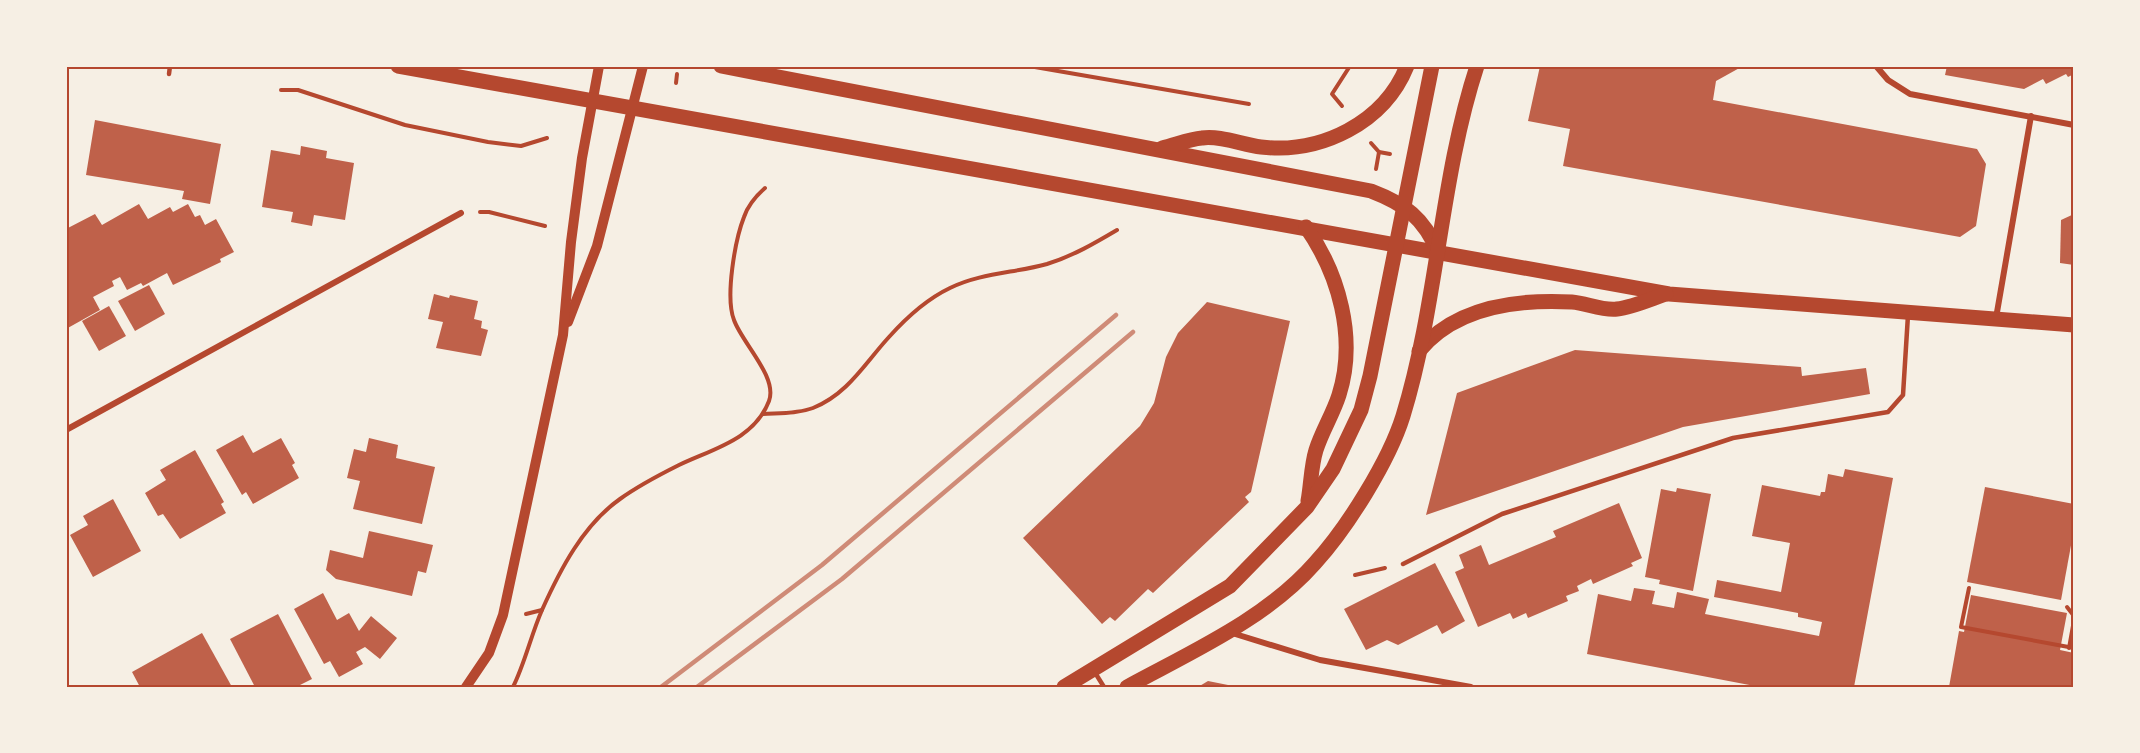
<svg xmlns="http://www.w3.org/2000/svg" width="2140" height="753" viewBox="0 0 2140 753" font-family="Poppins,sans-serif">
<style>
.building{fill:#bf614a}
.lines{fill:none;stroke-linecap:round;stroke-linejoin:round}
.path{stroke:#b5482f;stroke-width:4}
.service{stroke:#b5482f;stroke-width:4.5}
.minor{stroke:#b5482f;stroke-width:6}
.tertiary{stroke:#b5482f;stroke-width:10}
.primary{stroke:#b5482f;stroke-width:15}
.rail{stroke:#cf8b77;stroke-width:4.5}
.neatline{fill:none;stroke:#b5482f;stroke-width:2}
</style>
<rect width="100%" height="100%" fill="#f6efe4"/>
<g class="building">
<polygon points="1540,66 1743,66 1716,81 1713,100 1977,149 1986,164 1976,226 1960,237 1563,166 1570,129 1528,121"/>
<polygon points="1947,66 2074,66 2074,74 2068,77 2066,74 2046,84 2043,79 2024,89 1945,75"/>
<polygon points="95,120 221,144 210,204 182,199 184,191 86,175"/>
<polygon points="301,146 327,151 326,158 354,163 345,220 314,215 312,226 291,222 293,212 262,207 271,150 300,155"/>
<polygon points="139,204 148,219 170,207 173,212 188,204 195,217 200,215 205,225 216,219 234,252 220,259 221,262 173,285 167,273 143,286 141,283 127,290 120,277 112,281 114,286 93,297 100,310 66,329 66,229 95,214 102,225"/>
<polygon points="2074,214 2074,265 2060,263 2061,220"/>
<polygon points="149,285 165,314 135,331 118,301"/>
<polygon points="434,294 449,298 450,295 478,301 474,319 482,321 481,328 488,330 481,356 436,348 443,322 428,319"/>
<polygon points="1207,302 1290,321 1251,492 1245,497 1249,502 1153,593 1148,589 1115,621 1110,617 1102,624 1023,538 1140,426 1154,403 1166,357 1178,333"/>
<polygon points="109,306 126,336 99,351 82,321"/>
<polygon points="1575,350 1801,367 1802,376 1866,368 1870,394 1683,427 1426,515 1457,393"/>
<polygon points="243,435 253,453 281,438 295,463 292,465 299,478 253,504 246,492 242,495 216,450"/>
<polygon points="369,438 398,445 396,458 435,467 422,524 353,509 360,481 347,478 354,449 366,452"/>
<polygon points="195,450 224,502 221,504 226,513 180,539 163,514 158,516 145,493 166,480 160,470"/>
<polygon points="1845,469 1893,478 1854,687 1760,687 1587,654 1598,594 1631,601 1634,588 1655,591 1652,604 1674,608 1677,592 1709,599 1705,614 1819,636 1822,622 1798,617 1798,613 1714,597 1717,580 1781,592 1790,543 1752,536 1762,485 1820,496 1821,492 1825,492 1828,474 1843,477"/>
<polygon points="1985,487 2074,504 2074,529 2061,600 1967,582"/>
<polygon points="1677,488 1711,494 1693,591 1659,584 1660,580 1645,577 1661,489 1676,492"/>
<polygon points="113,499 141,551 93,577 70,535 88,525 83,516"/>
<polygon points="1619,503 1642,558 1631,563 1633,566 1593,584 1591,579 1577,586 1579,591 1566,596 1568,601 1528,618 1526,613 1513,619 1510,613 1478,627 1455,572 1464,568 1459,555 1481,545 1489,565 1556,537 1553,531"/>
<polygon points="369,531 433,545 426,573 418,571 412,596 336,579 326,570 330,550 363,558"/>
<polygon points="1435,563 1465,621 1442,634 1437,625 1398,645 1387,640 1366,650 1344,609"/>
<polygon points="323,593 337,620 349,613 359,631 371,616 397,638 380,659 365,647 356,652 363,664 339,677 330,661 324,664 294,609"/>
<polygon points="1971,595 2067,613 2060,650 2074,653 2074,687 1949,687 1959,631 1964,632"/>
<polygon points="278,614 312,679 296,687 255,687 230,639"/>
<polygon points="202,633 232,687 140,687 132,672"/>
<polygon points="1208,681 1228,685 1227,687 1198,687"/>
</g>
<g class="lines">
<g class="path">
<polyline points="1029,66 1249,104"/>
<polyline points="676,83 677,74"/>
<polyline points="281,90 298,90 405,125 488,142 521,146 547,138"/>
<polyline points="1342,106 1332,94 1350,66"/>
<polyline points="1371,143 1379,152 1390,154"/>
<polyline points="1376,169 1379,152"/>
<polyline points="480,212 489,212 545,226"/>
<path d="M 763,414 C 779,413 797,414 813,408 C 848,394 865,363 889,337 C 906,318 927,299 950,288 C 980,273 1015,273 1047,264 C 1073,256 1095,243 1117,230"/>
<polyline points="1355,575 1385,568"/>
<polyline points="1969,588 1961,627 2074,648"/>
<polyline points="2067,607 2074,616"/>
<polyline points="526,614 542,610"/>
<polyline points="2069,648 2074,620"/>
<path d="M 513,687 C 525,663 531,635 542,610 C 560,570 583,525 620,499 C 638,486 659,475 679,465 C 712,449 754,440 769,401 C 778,377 742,343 734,320 C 725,297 735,240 744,217 C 748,205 756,196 765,188"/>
</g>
<g class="service">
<polyline points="169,74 170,66"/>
<polyline points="1403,564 1502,514 1733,438 1888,412 1903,395 1908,315"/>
<polyline points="1094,671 1104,687"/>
</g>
<g class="minor">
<polyline points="1876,66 1888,80 1910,94 2074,125"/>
<polyline points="1996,318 2031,116"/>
<polyline points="66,430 461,213"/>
<polyline points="1232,633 1320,660 1471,687"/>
</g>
<g class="tertiary">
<polyline points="568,322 597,246 643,66"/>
<polyline points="466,687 489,653 503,615 563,335 571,242 582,158 599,66"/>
</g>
<g class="primary">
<polyline points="398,66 1669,294 2074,325"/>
<path d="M 721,66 L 1371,191 C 1405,204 1424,218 1438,252"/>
<path d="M 1162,148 C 1175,145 1189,139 1202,138 C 1220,135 1243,145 1261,147 C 1321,154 1384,123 1407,66"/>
<path d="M 1306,227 C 1339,274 1357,338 1339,395 C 1333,414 1322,431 1316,450 C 1311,466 1311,485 1308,501"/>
<path d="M 1419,351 C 1455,307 1517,299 1572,302 C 1586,303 1603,311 1617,309 C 1633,307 1651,299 1666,294"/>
<polyline points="1064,687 1230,586 1307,507 1333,469 1361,410 1370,376 1432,66"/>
<path d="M 1127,687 C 1191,652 1266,619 1315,563 C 1347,528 1389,461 1403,416 C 1438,302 1440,179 1477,66"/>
</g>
<g class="rail">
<polyline points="661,687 822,565 1116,315"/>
<polyline points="697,687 842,579 1133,332"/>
</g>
</g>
<rect width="2140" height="753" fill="none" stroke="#f6efe4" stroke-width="135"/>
<rect x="68" y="68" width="2004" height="618" class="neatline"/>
</svg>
